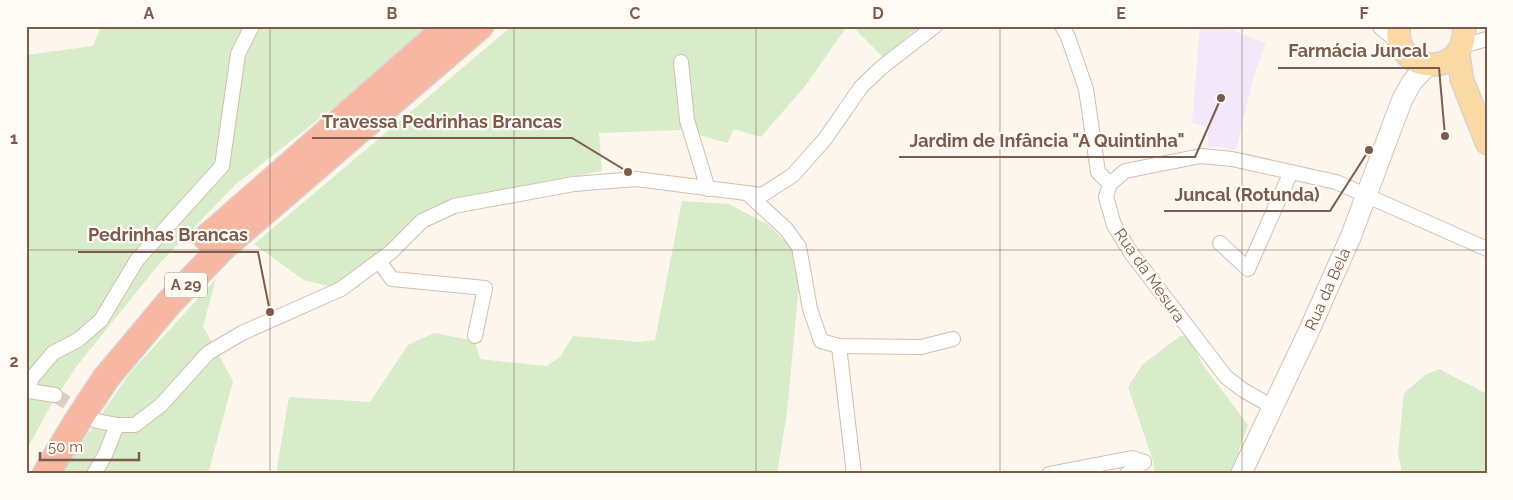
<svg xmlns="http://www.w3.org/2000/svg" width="1513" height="500" viewBox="0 0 1513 500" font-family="Raleway,sans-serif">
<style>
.education{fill:#f3e8fa}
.green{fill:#d8ecc9}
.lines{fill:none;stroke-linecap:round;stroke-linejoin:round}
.street-tunnel{stroke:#dcd0c4;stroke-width:14;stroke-dasharray:14 7;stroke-linecap:butt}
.street-casing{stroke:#d1beb0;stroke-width:16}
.secondary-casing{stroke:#d6c0b0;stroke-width:22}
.primary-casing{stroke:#dad1cd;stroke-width:25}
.highway-casing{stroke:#dad1cd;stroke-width:29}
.street{stroke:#fff;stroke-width:14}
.secondary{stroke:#fff;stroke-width:20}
.primary{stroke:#fbd9a5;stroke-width:22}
.highway{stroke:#f7b7a3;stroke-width:26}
.grid{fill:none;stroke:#7a5c4d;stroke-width:1;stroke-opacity:0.55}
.labels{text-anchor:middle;stroke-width:4.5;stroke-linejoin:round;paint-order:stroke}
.shield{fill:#fffaf3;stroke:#a28b7f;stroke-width:1}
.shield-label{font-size:15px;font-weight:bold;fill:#7a5c4d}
.street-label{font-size:16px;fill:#7a5c4d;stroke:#fffaf3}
.leader{fill:none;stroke:#7a5c4d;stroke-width:2}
.callout-dot{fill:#7a5c4d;stroke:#fffaf3;stroke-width:2}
.callout-label{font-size:18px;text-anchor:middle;font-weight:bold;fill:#7a5c4d;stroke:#fffaf3;stroke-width:4.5;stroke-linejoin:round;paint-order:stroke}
.neatline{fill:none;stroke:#7a5c4d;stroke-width:2}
.grid-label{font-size:16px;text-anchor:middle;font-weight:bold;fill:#7a5c4d}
</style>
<rect width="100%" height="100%" fill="#fdf6ec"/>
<polygon class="education" points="1200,26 1221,26 1266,43 1253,79 1236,150 1222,147 1207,147 1209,127 1192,123"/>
<g class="green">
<polygon points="101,26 432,26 408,49 235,185 159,264 76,367 50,407 26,451 26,55 93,46"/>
<polygon points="512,26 847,26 806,85 761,137 734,129 727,143 682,130 599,133 602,171 456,198 424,227 340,289 304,280 254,244"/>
<polygon points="852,26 920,26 883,57"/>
<polygon points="682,201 729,204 767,224 798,253 800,285 799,285 787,412 777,474 276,474 289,397 370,402 408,345 434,333 475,341 480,359 546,366 560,357 573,336 639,342 655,340"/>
<polygon points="216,279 203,326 233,381 208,474 60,474 130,373"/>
<polygon points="1180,336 1188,336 1203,365 1248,425 1239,450 1257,474 1154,474 1153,461 1128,387 1142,365"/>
<polygon points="1439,369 1487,394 1487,474 1402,473 1398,453 1404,393 1425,375"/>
</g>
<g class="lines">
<polyline class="street-tunnel" points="55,395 88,416"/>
<g class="street-casing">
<g id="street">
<polyline points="1062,26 1068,37 1086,89 1098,172 1110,184"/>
<polyline points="1462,46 1487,39"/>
<polyline points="681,62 687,120 708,189"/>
<polyline points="748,194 786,229 799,247 810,309 821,341 839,346 921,347 953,339"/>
<polyline points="1220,243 1248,269 1291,172"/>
<polyline points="379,261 392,279 485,288 475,336"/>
<polyline points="839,346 854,474"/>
<polyline points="29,391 31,379 53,353 78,340 101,320 137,260 222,166 238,54 252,26"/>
<polyline points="26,392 29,391 55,395"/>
<polyline points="1273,407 1243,390 1226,377 1131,253 1114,225 1106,197 1110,184 1125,171 1201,156 1232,159 1291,172 1336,182 1487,249"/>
<polyline points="97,421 117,425 135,425 161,405 208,353 242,333 341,289 391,252 422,221 454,206 574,184 636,179 762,195 793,175 825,139 861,87 882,67 935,26"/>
<polyline points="94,474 105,455 117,425"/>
<polyline points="1049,474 1132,458 1144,462"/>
<polyline points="1127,474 1144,462"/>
</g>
</g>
<g class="secondary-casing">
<g id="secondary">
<polyline points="1383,26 1399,39"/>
<polyline points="1241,474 1308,333 1351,236 1402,100 1412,82 1428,65"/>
</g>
</g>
<g class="primary-casing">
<g id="primary">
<path d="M 1399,26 C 1391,74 1468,81 1464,26"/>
<polyline points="1458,53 1462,80 1487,143"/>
</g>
</g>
<g class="highway-casing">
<g id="highway">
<polyline points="207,238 449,26"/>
<polyline points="46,474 77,422 106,378 169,303 223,247 480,26"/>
</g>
</g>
<use href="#street" class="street"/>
<use href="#secondary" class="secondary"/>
<use href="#primary" class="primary"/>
<use href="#highway" class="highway"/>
</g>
<path class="grid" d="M 270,26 L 270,474M 514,26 L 514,474M 756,26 L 756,474M 1000,26 L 1000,474M 1242,26 L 1242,474M 26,250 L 1487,250"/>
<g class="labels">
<rect class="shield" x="165" y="272.5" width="42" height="25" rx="4"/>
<g class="shield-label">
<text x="186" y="290">A 29</text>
</g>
<g class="street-label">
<text transform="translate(1150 275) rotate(55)" y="6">Rua da Mesura</text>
<text transform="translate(1327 289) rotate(-66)" y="6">Rua da Bela</text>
</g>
</g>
<path class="leader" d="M1445 136L1439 68H1278M628 172L572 138H312M1221 98L1195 157H899M1369 150L1330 211H1164M270 312L258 252H78"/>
<g class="callout-dot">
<circle cx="1445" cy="136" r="5"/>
<circle cx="628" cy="172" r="5"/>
<circle cx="1221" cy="98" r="5"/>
<circle cx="1369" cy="150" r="5"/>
<circle cx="270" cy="312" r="5"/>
</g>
<g class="callout-label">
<text x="1358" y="57">Farmácia Juncal</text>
<text x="442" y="128">Travessa Pedrinhas Brancas</text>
<text x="1047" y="147">Jardim de Infância "A Quintinha"</text>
<text x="1247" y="201">Juncal (Rotunda)</text>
<text x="168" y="241">Pedrinhas Brancas</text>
</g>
<rect width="1513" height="500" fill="none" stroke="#fffaf3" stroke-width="55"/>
<path d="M40 452v8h99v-8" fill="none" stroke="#7a5c4d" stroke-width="2.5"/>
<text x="48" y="452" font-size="15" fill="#7a5c4d" stroke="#fffaf3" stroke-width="4" paint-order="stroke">50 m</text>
<rect x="28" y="28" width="1458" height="444" class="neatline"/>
<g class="grid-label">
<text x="149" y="19">A</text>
<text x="392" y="19">B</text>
<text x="635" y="19">C</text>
<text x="878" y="19">D</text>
<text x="1121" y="19">E</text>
<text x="1364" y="19">F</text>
<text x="14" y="144">1</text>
<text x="14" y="367">2</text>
</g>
</svg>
